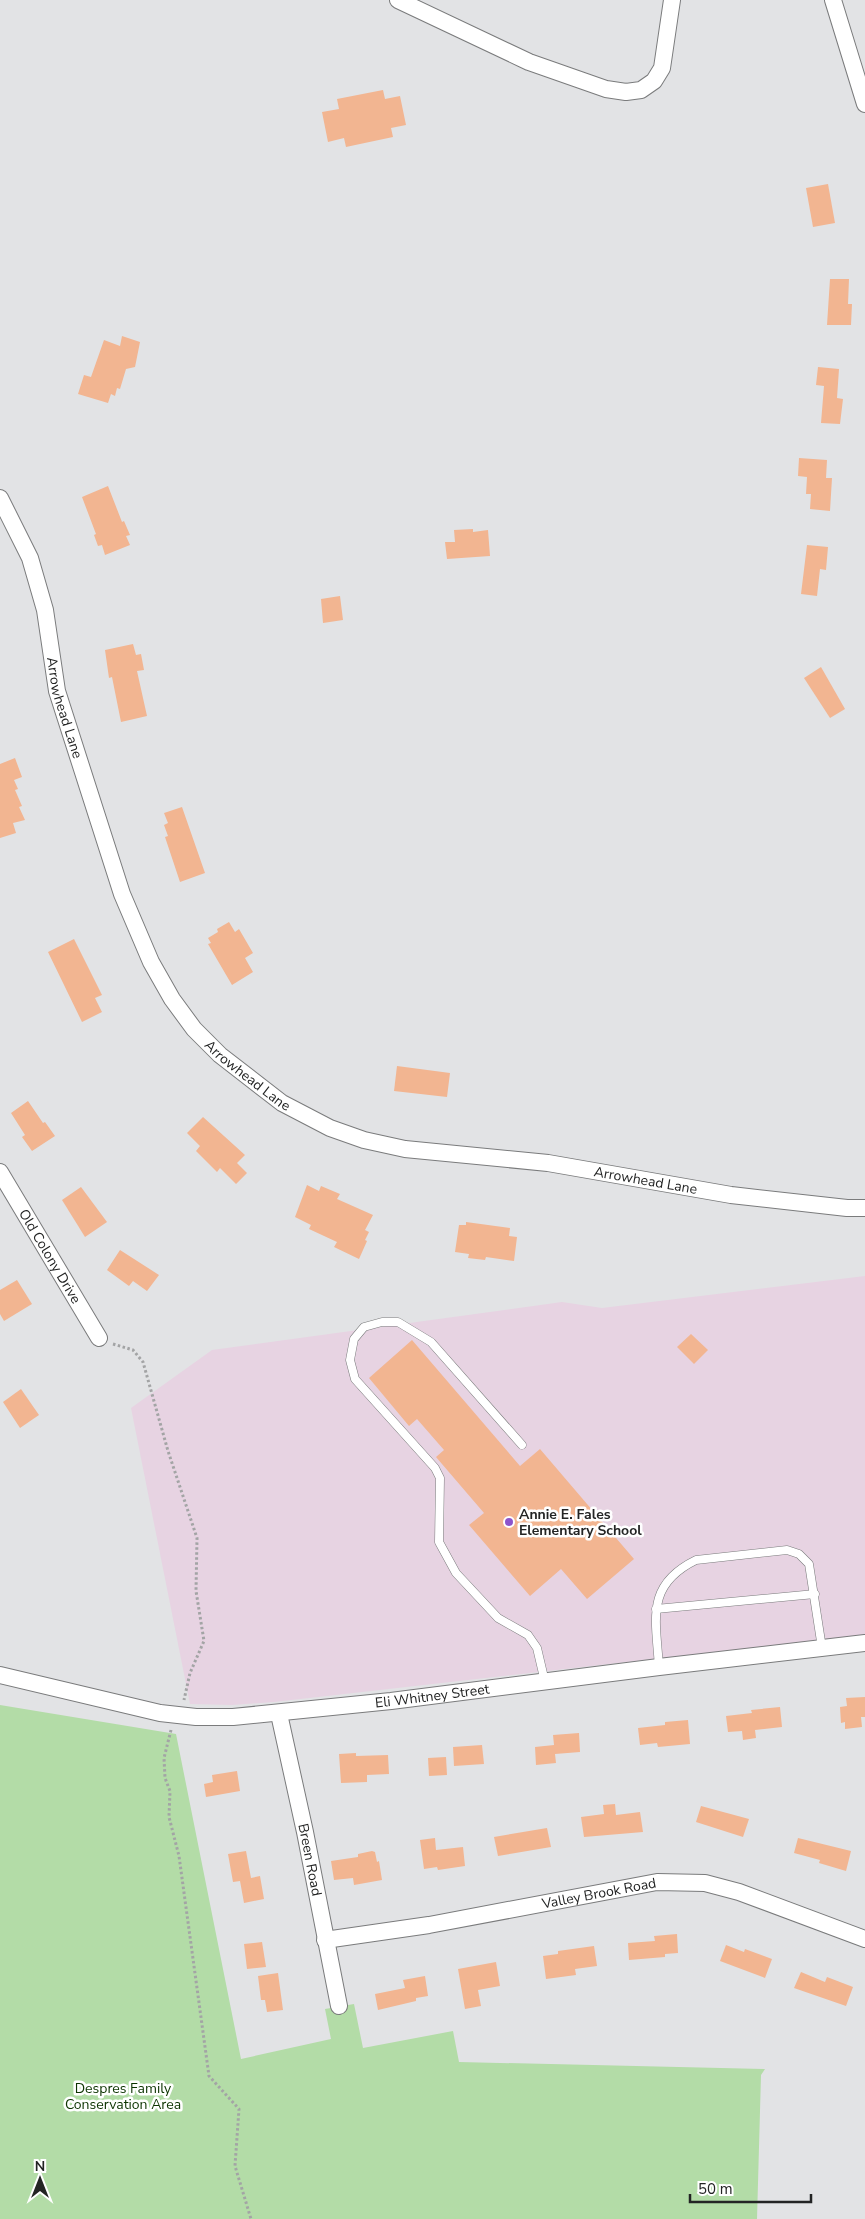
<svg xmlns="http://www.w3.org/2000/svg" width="865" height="2219" viewBox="0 0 865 2219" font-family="'Nunito Sans',sans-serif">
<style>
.education{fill:#e7d3e2}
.green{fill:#b3dca7}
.building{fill:#f2b591}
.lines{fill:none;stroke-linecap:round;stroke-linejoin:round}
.service-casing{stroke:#7a7b7c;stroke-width:9}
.minor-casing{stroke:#7a7b7c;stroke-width:18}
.path{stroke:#a3a4a5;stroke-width:3;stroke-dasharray:2.5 2.5;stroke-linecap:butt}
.service{stroke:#fff;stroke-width:8}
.minor{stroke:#fff;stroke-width:16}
.poi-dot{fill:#8b54cc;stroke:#fff;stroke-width:2}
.labels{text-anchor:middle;stroke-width:5;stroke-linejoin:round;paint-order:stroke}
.street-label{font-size:14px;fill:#232424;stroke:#fff}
.poi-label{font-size:14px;font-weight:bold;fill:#232424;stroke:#fff;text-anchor:start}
.park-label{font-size:14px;fill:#0c3400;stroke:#fff}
</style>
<rect width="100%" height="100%" fill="#e2e3e5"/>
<polygon class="education" points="865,1276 865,1635 274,1702 232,1705 190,1704 131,1408 212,1350 562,1302 602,1308"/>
<polygon class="green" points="0,1705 176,1734 241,2059 331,2039 325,2009 354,2004 363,2048 453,2031 459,2062 765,2069 761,2075 757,2219 0,2219"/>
<g class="building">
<polygon points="383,90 385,99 400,96 406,125 391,128 393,137 360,144 346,147 344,138 328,142 322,112 339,109 337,99"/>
<polygon points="828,184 835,223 813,227 806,188"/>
<polygon points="830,279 849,279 848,304 852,304 851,325 827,325"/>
<polygon points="122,336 140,342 135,367 126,369 120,389 117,388 115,396 111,394 108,403 78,394 84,375 91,377 104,340 120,346"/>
<polygon points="818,367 839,369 837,398 843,399 840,424 821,423 824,386 816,385"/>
<polygon points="799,458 827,460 826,478 832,478 830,511 810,509 811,494 806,494 807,477 798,476"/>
<polygon points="108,486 122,522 124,521 130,535 126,536 130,545 105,555 102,545 98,546 94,535 96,534 82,497"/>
<polygon points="473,529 473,532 488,530 490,556 447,559 445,542 455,542 454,530"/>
<polygon points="807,545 828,547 826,570 820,569 817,596 801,594"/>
<polygon points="340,596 343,620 323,623 321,599"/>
<polygon points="133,644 136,655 141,654 144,670 137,671 147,716 121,722 112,677 109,678 105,650"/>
<polygon points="821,667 845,709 830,718 804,678"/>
<polygon points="15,758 22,777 14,780 18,789 15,790 22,806 19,807 25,820 13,823 16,833 0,838 0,764"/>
<polygon points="182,807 205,873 180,882 165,837 168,836 164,825 168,823 164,813"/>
<polygon points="229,922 235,932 239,929 253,953 245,958 253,972 232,985 208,944 211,943 208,938 218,932 217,929"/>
<polygon points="74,939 102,995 95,998 102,1012 82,1022 48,952"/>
<polygon points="397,1066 450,1073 447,1097 394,1091"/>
<polygon points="28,1101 43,1123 45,1122 55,1136 32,1151 22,1137 25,1135 11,1113"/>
<polygon points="203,1117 245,1155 237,1163 247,1173 236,1184 220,1168 217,1172 196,1151 200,1146 187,1133"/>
<polygon points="307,1185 319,1191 321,1186 340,1194 337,1199 373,1215 365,1230 369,1232 365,1240 367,1241 359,1259 334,1247 337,1242 309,1229 311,1225 295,1217"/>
<polygon points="81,1187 107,1222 85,1237 62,1200"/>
<polygon points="466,1222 510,1228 509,1236 517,1237 514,1261 486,1257 485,1260 468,1258 469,1254 455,1252 459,1225 466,1225"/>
<polygon points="120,1250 159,1275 147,1291 133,1281 129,1286 107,1270"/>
<polygon points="17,1280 32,1304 4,1321 0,1314 0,1290"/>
<polygon points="691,1334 708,1350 694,1364 677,1347"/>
<polygon points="412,1340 520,1466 540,1449 634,1559 587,1599 561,1569 530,1596 469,1525 484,1513 436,1457 444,1450 417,1419 409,1426 369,1378"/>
<polygon points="21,1389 39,1415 20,1428 3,1402"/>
<polygon points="865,1697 865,1717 861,1717 862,1727 845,1729 845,1722 841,1723 840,1707 847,1706 846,1698"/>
<polygon points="780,1707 782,1727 755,1730 756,1738 743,1740 742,1731 728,1732 726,1716 752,1713 751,1710"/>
<polygon points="688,1720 690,1744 658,1747 657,1743 640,1745 638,1728 665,1725 665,1722"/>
<polygon points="579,1733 580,1752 555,1754 556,1763 536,1765 535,1747 554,1745 553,1735"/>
<polygon points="482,1745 484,1764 454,1766 453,1747"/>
<polygon points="356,1753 356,1756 388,1755 389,1774 367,1775 367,1782 341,1783 339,1754"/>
<polygon points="446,1757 447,1775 429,1776 428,1758"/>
<polygon points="237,1771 240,1791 206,1797 204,1784 213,1782 212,1775"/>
<polygon points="615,1804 616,1815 640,1812 643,1832 584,1837 581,1817 604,1814 603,1805"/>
<polygon points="701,1806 749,1819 743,1837 696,1822"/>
<polygon points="547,1828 551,1847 498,1856 494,1837"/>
<polygon points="435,1838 436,1850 463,1847 465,1866 438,1870 437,1867 424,1869 420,1840"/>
<polygon points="798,1838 851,1851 846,1871 819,1863 820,1860 794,1853"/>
<polygon points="246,1851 251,1878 260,1876 264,1899 244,1903 240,1881 233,1882 228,1854"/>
<polygon points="372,1851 375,1852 377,1862 379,1861 382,1880 354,1885 353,1878 334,1880 331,1861 358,1857 358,1854"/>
<polygon points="677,1934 678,1953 665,1954 665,1957 629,1960 628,1943 655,1941 654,1936"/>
<polygon points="262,1942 266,1967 247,1969 244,1944"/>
<polygon points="726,1945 744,1952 745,1949 772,1959 765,1978 720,1961"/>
<polygon points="594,1946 597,1966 575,1969 576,1975 546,1979 543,1956 558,1954 558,1951"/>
<polygon points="496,1962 500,1986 478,1990 481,2006 465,2009 458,1969"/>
<polygon points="801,1972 825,1982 827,1977 853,1987 846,2006 794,1988"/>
<polygon points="278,1973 283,2010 267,2012 265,2000 261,2000 258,1976"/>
<polygon points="425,1976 428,1996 416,1998 416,2001 378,2010 375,1994 405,1988 403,1980"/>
</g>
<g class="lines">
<g class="service-casing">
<g id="service">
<polyline points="522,1445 431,1342 398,1322 382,1322 364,1327 354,1339 350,1360 355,1379 435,1468 440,1478 439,1542 456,1573 498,1618 528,1635 537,1648 545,1682"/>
<polyline points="656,1609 815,1594"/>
<path d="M 659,1667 C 656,1619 645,1585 696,1560 L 787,1550 L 799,1554 L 809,1564 L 822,1648"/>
</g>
</g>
<g class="minor-casing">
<g id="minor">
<polyline points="398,0 529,62 606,89 626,92 641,90 654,81 662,68 672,0"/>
<polyline points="833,0 865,104"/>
<path id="s1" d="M 0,498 L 30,558 L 45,610 L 57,691 L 122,894 L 151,962 L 172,999 L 194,1029 L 220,1055 L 282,1103 L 330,1128 L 364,1140 L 405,1149 L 548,1163 L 731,1195 L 847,1208 L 865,1208"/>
<path id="s2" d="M 0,1172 L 99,1338"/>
<path id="s3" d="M 0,1675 L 160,1713 L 196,1717 L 233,1717 L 391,1701 L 659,1667 L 865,1643"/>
<path id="s4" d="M 279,1714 L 305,1832 L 339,2006"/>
<path id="s5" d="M 325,1940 L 429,1925 L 657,1882 L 705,1883 L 739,1892 L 865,1939"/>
</g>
</g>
<g class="path">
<polyline points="113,1344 133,1350 143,1362 168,1451 197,1538 196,1591 204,1641 190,1673 184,1700"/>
<polyline points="171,1730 164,1758 165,1778 170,1791 169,1817 179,1856 209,2076 239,2109 235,2166 251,2219"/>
</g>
<use href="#service" class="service"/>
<use href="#minor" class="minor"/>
</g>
<circle class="poi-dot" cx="509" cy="1522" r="5"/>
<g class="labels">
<g class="street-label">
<text dy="5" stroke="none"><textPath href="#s1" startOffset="221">Arrowhead Lane</textPath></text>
<text dy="5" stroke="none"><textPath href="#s1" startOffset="641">Arrowhead Lane</textPath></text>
<text dy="5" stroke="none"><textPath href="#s1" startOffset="1060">Arrowhead Lane</textPath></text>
<text dy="5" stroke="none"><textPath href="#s2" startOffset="98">Old Colony Drive</textPath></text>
<text dy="5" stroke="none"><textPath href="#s3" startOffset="438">Eli Whitney Street</textPath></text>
<text dy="5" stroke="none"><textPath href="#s4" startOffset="149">Breen Road</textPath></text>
<text dy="5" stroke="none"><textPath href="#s5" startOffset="278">Valley Brook Road</textPath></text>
</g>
<g class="poi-label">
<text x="519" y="1519">Annie E. Fales<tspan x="519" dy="16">Elementary School</tspan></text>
</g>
<g class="park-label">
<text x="123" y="2093">Despres Family<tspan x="123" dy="16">Conservation Area</tspan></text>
</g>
</g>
<g transform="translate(40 2179)" stroke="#ffffff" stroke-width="4" paint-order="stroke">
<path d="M0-4L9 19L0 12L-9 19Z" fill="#232424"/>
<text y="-8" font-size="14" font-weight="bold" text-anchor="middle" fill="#232424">N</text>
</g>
<path d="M690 2194v8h121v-8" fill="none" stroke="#232424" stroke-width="2.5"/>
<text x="698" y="2194" font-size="15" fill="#232424" stroke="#ffffff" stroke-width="4" paint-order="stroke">50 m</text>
</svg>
